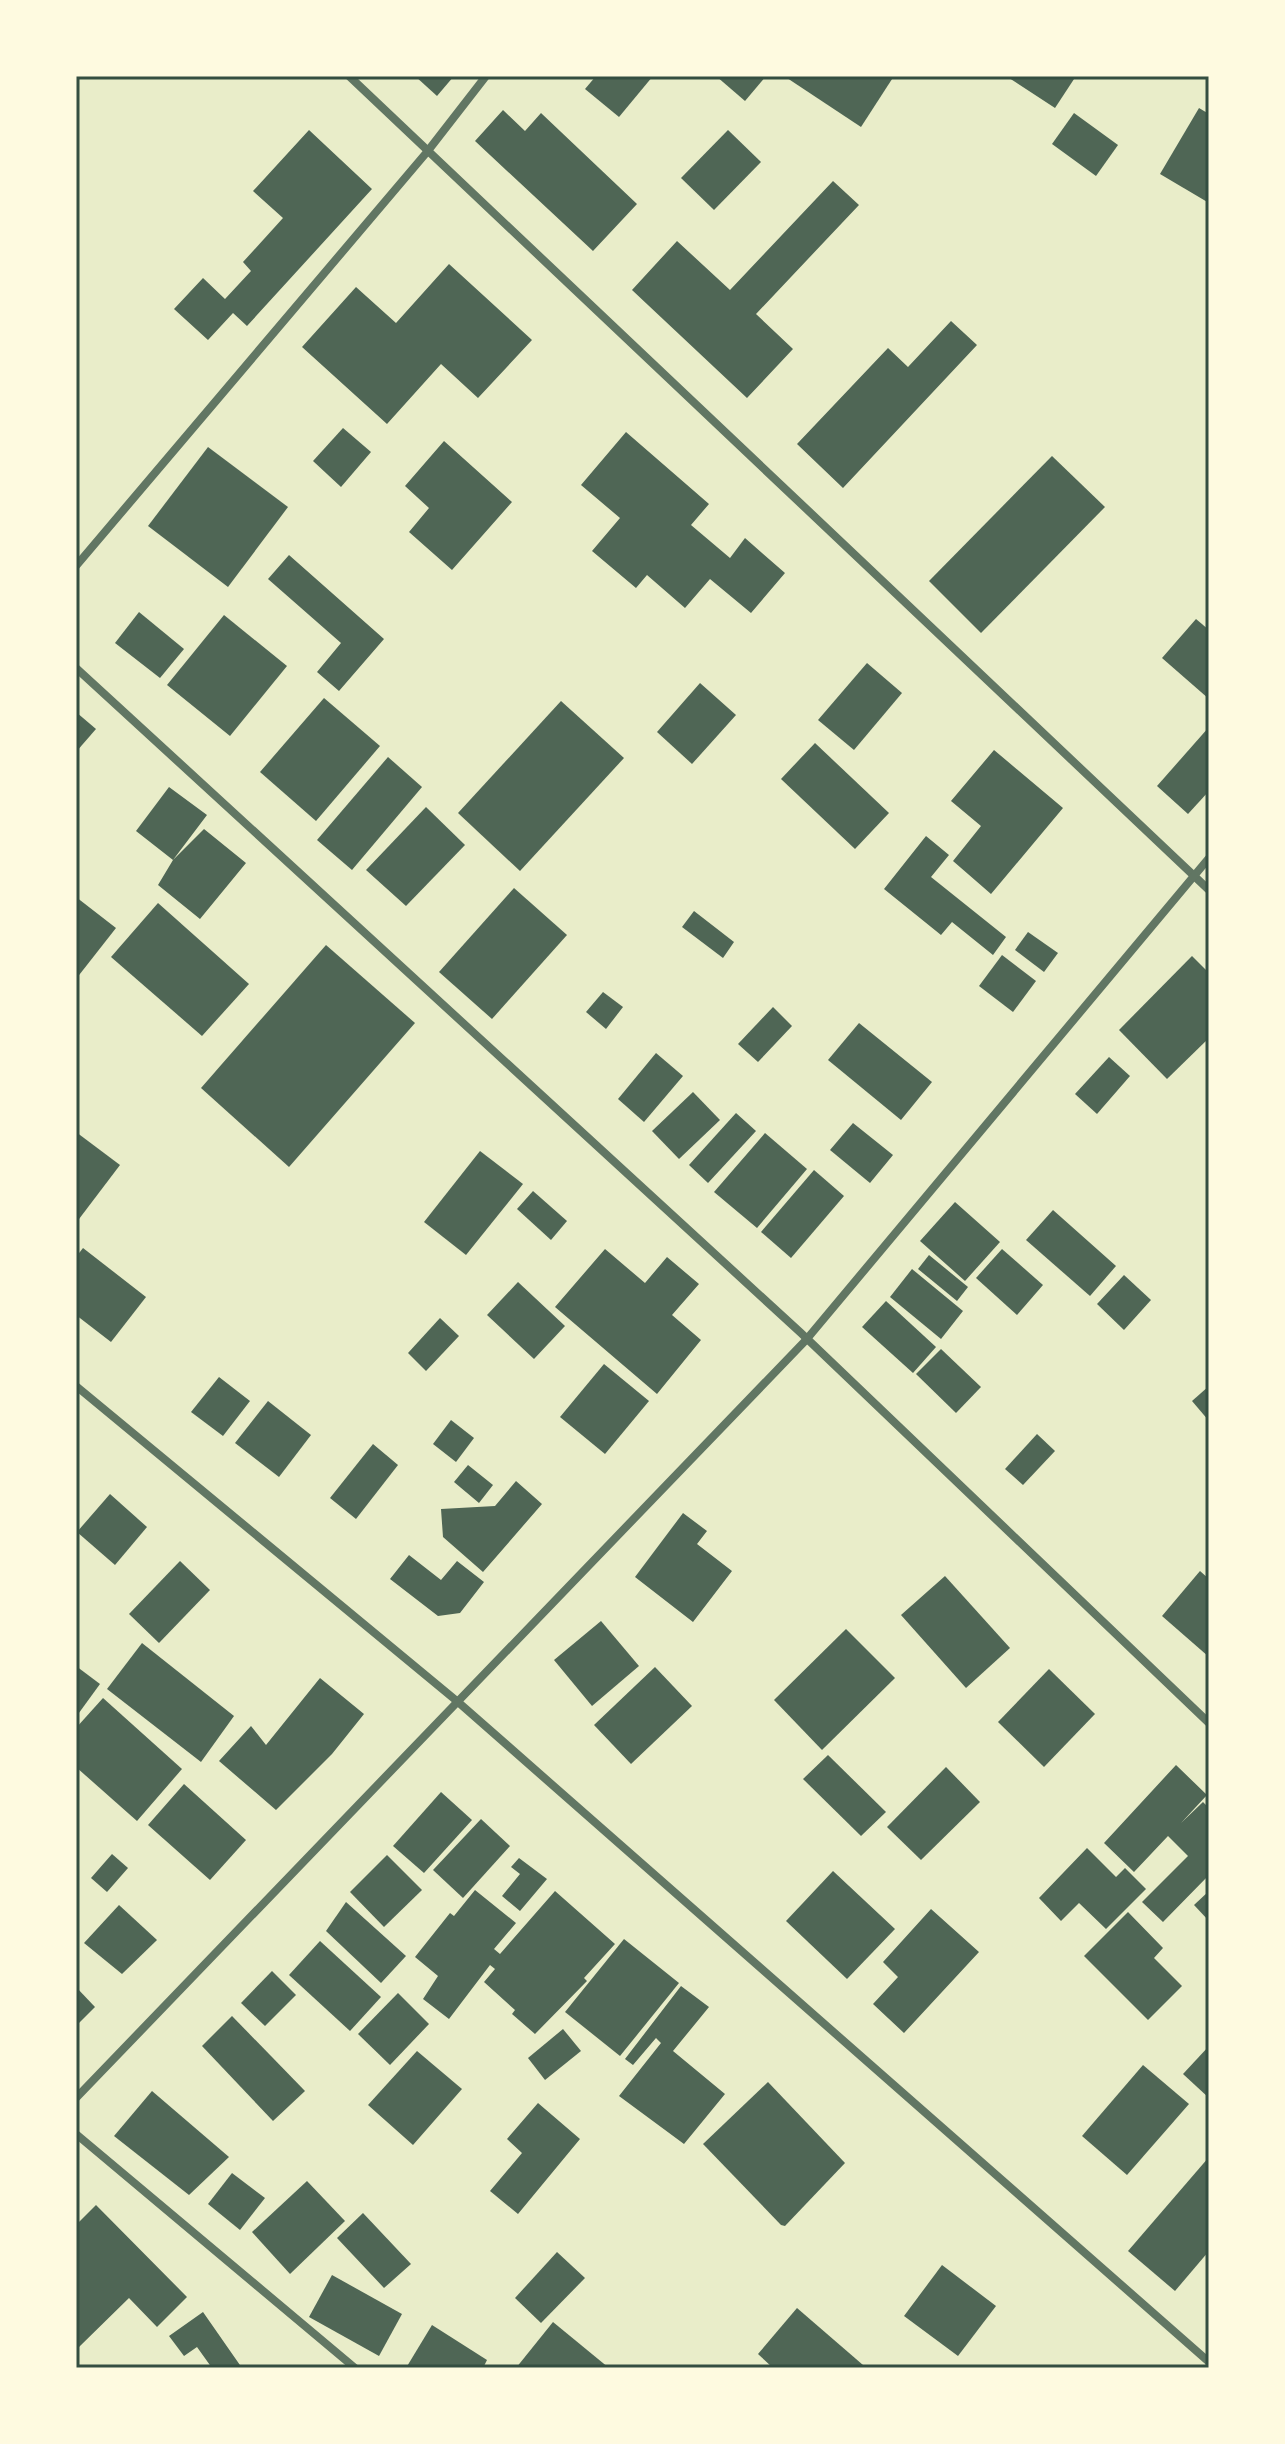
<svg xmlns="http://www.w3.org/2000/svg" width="1285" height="2444" viewBox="0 0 1285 2444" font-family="Roboto,sans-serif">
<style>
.building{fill:#4f6655}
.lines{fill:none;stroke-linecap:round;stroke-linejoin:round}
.minor{stroke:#617663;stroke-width:8}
.neatline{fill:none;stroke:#344e41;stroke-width:3}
</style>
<rect width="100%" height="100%" fill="#e9edc9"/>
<g class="building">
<polygon points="415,76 454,76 437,96"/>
<polygon points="596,76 653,76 619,117 585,89"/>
<polygon points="716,76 766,76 745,101"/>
<polygon points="784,76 894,76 861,127"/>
<polygon points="1006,76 1076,76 1055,108"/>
<polygon points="1199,108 1209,114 1209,203 1160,174"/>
<polygon points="503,110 525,131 541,113 637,204 593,251 475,141"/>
<polygon points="1074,113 1118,145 1096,176 1052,144"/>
<polygon points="309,130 372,189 247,326 233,313 208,340 174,309 203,278 225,299 251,271 243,262 283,218 253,191"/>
<polygon points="728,130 761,162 714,210 681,178"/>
<polygon points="833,181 859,205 756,314 793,349 747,398 632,290 677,241 730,290"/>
<polygon points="449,264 532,340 478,398 441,364 387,424 302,347 356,287 396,323"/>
<polygon points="951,321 977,345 843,488 797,444 888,348 908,367"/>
<polygon points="343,428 371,452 341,487 313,461"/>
<polygon points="626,432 709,504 691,525 730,558 745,538 785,573 751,613 710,579 685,608 647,575 636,588 592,551 620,518 581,485"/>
<polygon points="444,441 512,502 452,570 409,532 429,508 405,486"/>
<polygon points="208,447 288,507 228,587 148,526"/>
<polygon points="1052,456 1105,507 981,633 929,581"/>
<polygon points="289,555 384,639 339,691 317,672 341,643 268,579"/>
<polygon points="139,612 184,649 160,678 115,643"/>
<polygon points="224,615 287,666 230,736 167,685"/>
<polygon points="1196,619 1209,630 1209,699 1162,658"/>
<polygon points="867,663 902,693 854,750 818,720"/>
<polygon points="700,683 736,715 692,764 657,732"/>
<polygon points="324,698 380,746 316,821 260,772"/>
<polygon points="561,701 624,758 520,871 458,813"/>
<polygon points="76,712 96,729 76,752"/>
<polygon points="1209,727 1209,791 1188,814 1157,786"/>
<polygon points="815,743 889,813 855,849 781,779"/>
<polygon points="994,750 1063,808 991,894 953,861 981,826 951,801"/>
<polygon points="388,757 422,787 352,870 317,840"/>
<polygon points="169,787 207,815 173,860 204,829 246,863 200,919 158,885 173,860 136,831"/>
<polygon points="426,807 465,845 406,906 366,870"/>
<polygon points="926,836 949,855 931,877 1006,937 993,955 952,922 941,935 884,889"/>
<polygon points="514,888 567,935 492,1019 439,972"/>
<polygon points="76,897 116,928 76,979"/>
<polygon points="158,903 249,984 202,1036 111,957"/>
<polygon points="694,911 734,942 723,958 682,927"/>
<polygon points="1028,932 1058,953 1044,972 1015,950"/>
<polygon points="326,945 415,1023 289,1167 201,1088"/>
<polygon points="1002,955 1036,981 1013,1012 979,986"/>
<polygon points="1192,956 1209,973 1209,1038 1167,1079 1119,1030"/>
<polygon points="603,992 623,1007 606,1029 586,1012"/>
<polygon points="773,1007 792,1026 758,1062 738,1044"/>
<polygon points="859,1023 932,1082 901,1120 828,1060"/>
<polygon points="656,1053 683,1076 644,1122 618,1099"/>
<polygon points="1109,1057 1130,1076 1097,1114 1075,1094"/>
<polygon points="693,1092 720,1120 679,1159 652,1131"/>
<polygon points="736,1113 756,1131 708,1183 689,1165"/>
<polygon points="853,1123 893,1155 870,1183 830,1150"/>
<polygon points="76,1132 120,1165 76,1223"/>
<polygon points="765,1133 807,1169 757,1228 714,1192"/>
<polygon points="480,1151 523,1184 466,1255 424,1222"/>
<polygon points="814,1170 844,1196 791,1258 761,1232"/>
<polygon points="533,1191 567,1221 551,1240 517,1209"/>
<polygon points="955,1202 1000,1242 965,1281 920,1241"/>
<polygon points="1053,1210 1116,1266 1090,1296 1026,1240"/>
<polygon points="83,1248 146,1297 111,1342 76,1315 76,1257"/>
<polygon points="605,1249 645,1283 667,1257 699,1284 672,1315 701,1340 657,1394 555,1307"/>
<polygon points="1002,1249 1043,1285 1017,1315 976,1278"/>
<polygon points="929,1255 968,1287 957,1301 918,1269"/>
<polygon points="912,1269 963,1311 941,1339 890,1297"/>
<polygon points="1124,1275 1151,1300 1124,1330 1097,1304"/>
<polygon points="518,1282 565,1326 534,1359 487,1315"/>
<polygon points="886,1301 936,1347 913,1373 862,1327"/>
<polygon points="440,1318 459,1336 426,1371 408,1353"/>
<polygon points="941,1349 981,1387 956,1413 916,1374"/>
<polygon points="604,1364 649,1401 605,1454 560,1417"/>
<polygon points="219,1377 250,1401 223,1436 191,1412"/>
<polygon points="1209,1386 1209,1421 1192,1401"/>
<polygon points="268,1401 311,1435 279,1477 235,1443"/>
<polygon points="451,1420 474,1438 456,1462 433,1444"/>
<polygon points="1037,1434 1055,1451 1023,1485 1005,1469"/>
<polygon points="373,1444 398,1465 356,1519 330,1498"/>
<polygon points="468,1465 493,1485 479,1503 454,1482"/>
<polygon points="516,1481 542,1504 483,1572 443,1537 441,1509 495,1506"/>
<polygon points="110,1494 147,1527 115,1565 77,1532"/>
<polygon points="683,1513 707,1531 697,1544 732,1571 693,1622 635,1577"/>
<polygon points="409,1555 441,1580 457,1561 484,1582 460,1613 438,1616 390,1579"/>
<polygon points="180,1561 210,1590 159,1643 129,1614"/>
<polygon points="1200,1571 1209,1579 1209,1657 1162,1616"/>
<polygon points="945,1576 1010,1648 966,1688 901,1615"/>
<polygon points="601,1621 639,1666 592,1706 554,1660"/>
<polygon points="846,1629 895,1678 822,1750 774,1700"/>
<polygon points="142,1643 234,1716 201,1762 107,1689"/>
<polygon points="76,1666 100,1684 76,1717"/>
<polygon points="655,1667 692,1706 631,1764 594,1725"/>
<polygon points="1049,1669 1095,1714 1044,1767 998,1722"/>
<polygon points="320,1678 364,1714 332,1754 276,1810 219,1761 251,1726 266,1745"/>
<polygon points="103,1698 182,1769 137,1821 76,1767 76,1728"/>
<polygon points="828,1755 886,1812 861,1836 803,1779"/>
<polygon points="1176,1765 1207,1795 1181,1823 1203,1802 1209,1808 1209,1875 1163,1922 1142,1902 1188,1856 1168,1836 1134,1872 1104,1843"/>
<polygon points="946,1767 980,1802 921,1860 887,1827"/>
<polygon points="184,1784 246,1840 210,1880 148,1825"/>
<polygon points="441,1792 472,1820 424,1873 393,1846"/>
<polygon points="481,1819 510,1846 463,1898 433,1870"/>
<polygon points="1087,1848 1116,1877 1125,1868 1146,1889 1106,1929 1079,1903 1061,1921 1039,1898"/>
<polygon points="112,1854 128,1868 107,1892 91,1878"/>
<polygon points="387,1855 422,1890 384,1927 350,1892"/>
<polygon points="519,1858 547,1879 520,1911 502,1896 520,1874 511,1867"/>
<polygon points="833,1871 895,1929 847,1979 786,1921"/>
<polygon points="475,1890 516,1923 494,1949 500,1954 555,1891 615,1944 584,1978 587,1981 535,2034 512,2014 515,2010 484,1982 495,1969 490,1965 449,2019 423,1999 438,1976 415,1957 450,1913 454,1916"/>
<polygon points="1209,1891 1209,1921 1194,1905"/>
<polygon points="346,1902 406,1956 381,1983 326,1931"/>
<polygon points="119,1905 157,1940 122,1974 84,1943"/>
<polygon points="931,1909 979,1952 904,2033 873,2004 898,1977 883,1962"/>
<polygon points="1128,1912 1163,1948 1154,1958 1182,1986 1148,2020 1084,1956"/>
<polygon points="624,1939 679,1983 620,2056 565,2012"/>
<polygon points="320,1941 381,1997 350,2031 289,1975"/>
<polygon points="272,1971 296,1995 265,2026 241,2003"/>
<polygon points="681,1986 709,2007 673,2051 725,2094 684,2144 619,2096 661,2043 656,2038 633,2065 625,2059"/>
<polygon points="76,1987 95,2007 76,2026"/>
<polygon points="398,1993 429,2024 390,2065 358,2034"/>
<polygon points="232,2016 305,2091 273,2121 202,2046"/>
<polygon points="563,2029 581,2051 545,2080 528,2058"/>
<polygon points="1209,2046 1209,2098 1183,2074"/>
<polygon points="417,2051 462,2089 413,2145 368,2105"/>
<polygon points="1143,2065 1189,2104 1127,2175 1082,2136"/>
<polygon points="768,2082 845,2163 785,2226 781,2225 703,2144"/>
<polygon points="152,2091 229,2157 189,2195 114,2136"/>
<polygon points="538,2103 580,2139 518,2214 490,2191 522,2153 507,2139"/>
<polygon points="1209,2157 1209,2251 1175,2291 1128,2251"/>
<polygon points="232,2173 265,2198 240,2230 208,2204"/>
<polygon points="307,2181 345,2221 290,2274 252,2232"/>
<polygon points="96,2205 187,2297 157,2327 129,2298 79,2347 76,2344 76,2225"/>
<polygon points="363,2213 411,2264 384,2288 337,2238"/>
<polygon points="557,2252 585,2278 541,2323 515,2298"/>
<polygon points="942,2265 996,2306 958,2356 904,2316"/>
<polygon points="332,2275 402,2314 379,2356 309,2317"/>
<polygon points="797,2308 863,2365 860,2368 773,2368 758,2354"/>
<polygon points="203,2312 242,2368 212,2368 197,2347 184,2356 169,2336"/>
<polygon points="553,2322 609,2368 516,2368"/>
<polygon points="432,2325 487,2360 483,2368 406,2368"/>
</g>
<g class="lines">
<g class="minor">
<polyline points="349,76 1209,890"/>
<polyline points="76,566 427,152 486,76"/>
<polyline points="76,668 801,1333 1209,1723"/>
<polyline points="76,1386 458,1702 1209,2362"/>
<polyline points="76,2098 806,1340 1209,858"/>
<polyline points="76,2134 355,2368"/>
</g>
</g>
<rect width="1285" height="2444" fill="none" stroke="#fefae0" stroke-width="156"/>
<rect x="78" y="78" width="1129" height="2288" class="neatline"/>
</svg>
